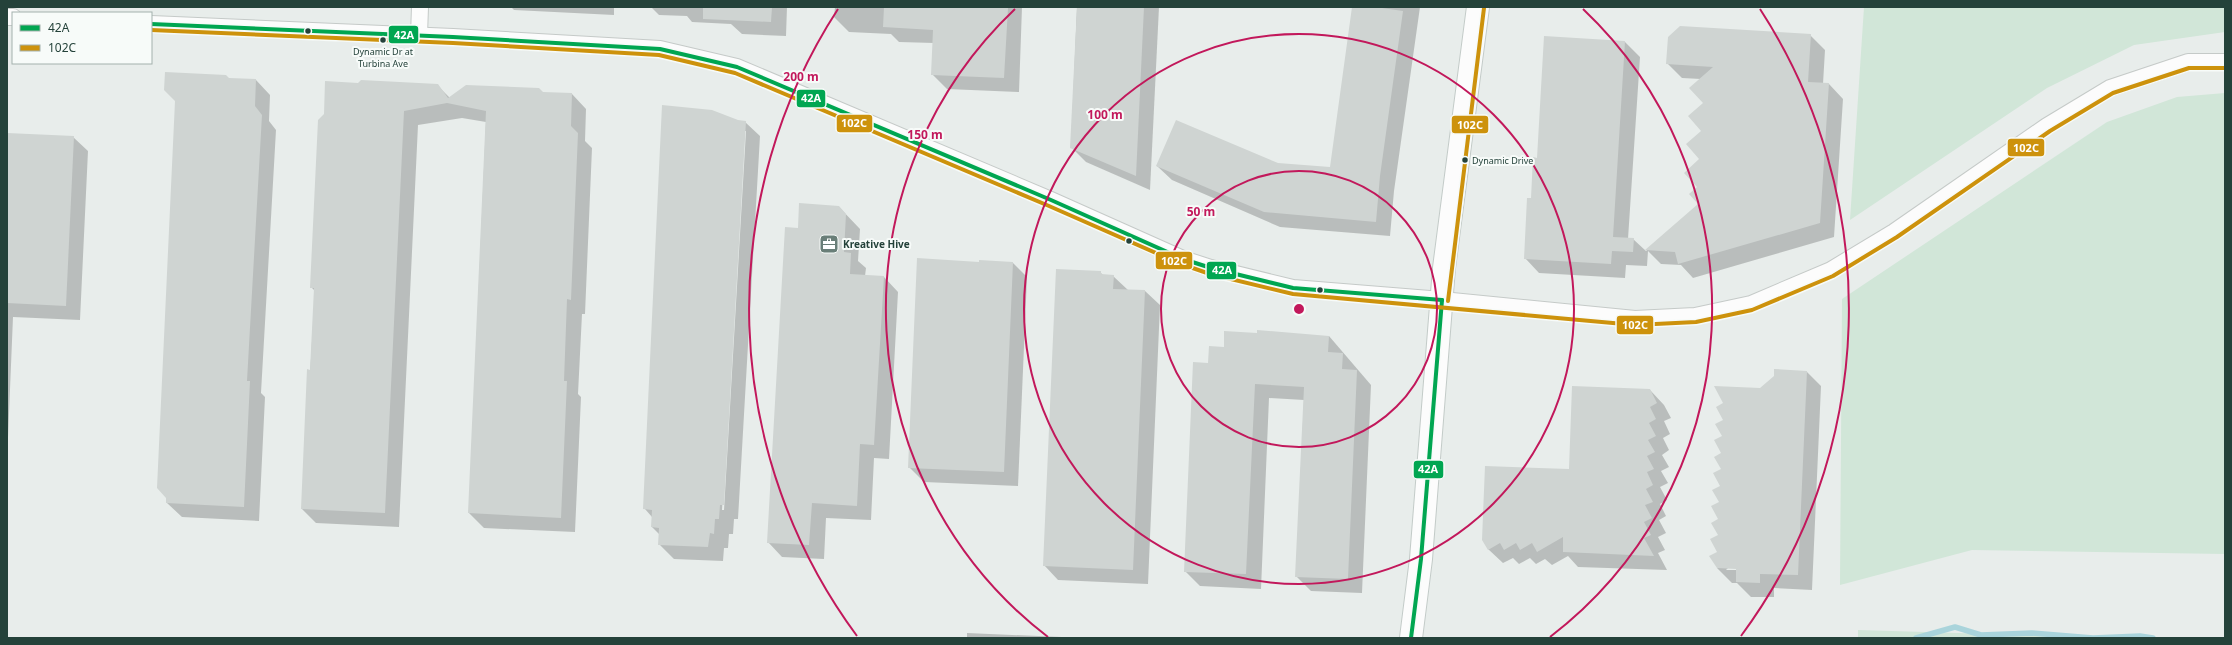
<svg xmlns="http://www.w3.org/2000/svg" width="2232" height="645" viewBox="0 0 2232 645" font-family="'Noto Sans',sans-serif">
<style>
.green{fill:#d1e6d8}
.shadow{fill:#0003;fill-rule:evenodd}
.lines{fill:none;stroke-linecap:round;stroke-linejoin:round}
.stream{stroke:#a9d4db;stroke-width:5.5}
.building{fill:#cfd4d2}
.minor-casing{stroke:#c5cac8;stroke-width:18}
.secondary-casing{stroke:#c3cbc8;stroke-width:24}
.minor{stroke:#fcfcfc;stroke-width:16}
.secondary{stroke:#fcfcfc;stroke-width:22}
.bus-1-casing{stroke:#f7fbf9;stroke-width:7}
.bus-2-casing{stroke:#f7fbf9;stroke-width:7}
.bus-1{stroke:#00a651;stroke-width:4}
.bus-2{stroke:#cd920c;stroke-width:4}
.ring{fill:none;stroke:#c2185b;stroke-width:2}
.bus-dot{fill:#24423a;stroke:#f7fbf9;stroke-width:1.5}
.labels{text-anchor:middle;stroke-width:4;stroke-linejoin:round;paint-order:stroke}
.bus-label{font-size:9px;fill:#24423a;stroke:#f7fbf9}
.poi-label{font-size:10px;font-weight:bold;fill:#24423a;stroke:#f7fbf9;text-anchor:start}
.centre{fill:#c2185b;stroke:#f7fbf9;stroke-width:2}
.ring-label{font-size:12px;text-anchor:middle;font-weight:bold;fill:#c2185b;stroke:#f7fbf9;stroke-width:4;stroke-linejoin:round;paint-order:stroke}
.line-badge{stroke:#f7fbf9;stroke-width:1.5}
.badge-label{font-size:11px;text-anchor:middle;font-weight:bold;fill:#fff}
</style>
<rect width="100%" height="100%" fill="#e8edeb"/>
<g class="green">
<polygon points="1864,7 2225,7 2225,32 2134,45 2047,88 1850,220"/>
<polygon points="2225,93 2225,554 1972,550 1840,585 1842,299 2107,122 2177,97"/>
<polygon points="1858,630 2132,638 1858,638"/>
</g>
<g class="shadow">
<polygon points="511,7 614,7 614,15 514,10"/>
<polygon points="651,7 787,7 786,36 742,34 731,24 692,22 687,16 659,15"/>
<polygon points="835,7 1022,7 1019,92 947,89 932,74 934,43 899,42 891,34 849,32 834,17"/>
<polygon points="1077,7 1159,7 1150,190 1086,162 1071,147"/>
<polygon points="1353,7 1420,7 1394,191 1390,236 1280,227 1172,180 1157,166 1277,164 1331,168"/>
<polygon points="1810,35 1825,50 1823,84 1829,84 1843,99 1834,237 1693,278 1681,265 1661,264 1648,251 1647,266 1626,265 1625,278 1539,273 1525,258 1538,159 1545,37 1625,42 1640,57 1628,239 1633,239 1646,251 1700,204 1698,187 1704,104 1701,79 1682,78 1667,63"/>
<polygon points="229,79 256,80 270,95 269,121 276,130 261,393 265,397 259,521 182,517 167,503"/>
<polygon points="437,85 450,98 542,93 572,94 586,109 585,141 592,148 585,314 582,314 578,394 581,397 575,532 484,528 469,513 486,122 462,118 418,125 399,527 316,523 302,509 315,291 311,287 319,120"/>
<path d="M 738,121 L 745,122 L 760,136 L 738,519 L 734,519 L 733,534 L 729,534 L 728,548 L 724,548 L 723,561 L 674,559 L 660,545 L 660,535 L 652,527 L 652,517 L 645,509 ZM 744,131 L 746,131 L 724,510 L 722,510 Z"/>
<polygon points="7,134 73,137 88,151 80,320 13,317 7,462"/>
<polygon points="839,207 860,229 858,261 866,268 865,276 884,277 898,292 889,459 874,458 871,520 826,518 824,559 782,557 768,542 799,229"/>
<polygon points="980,263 1013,263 1027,277 1018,486 924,482 909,467"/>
<polygon points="1100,272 1103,275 1113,276 1128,290 1145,291 1160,305 1148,584 1058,580 1044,565"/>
<polygon points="1329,336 1371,385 1362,593 1311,591 1296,576 1304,400 1269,398 1261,589 1200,586 1185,571 1209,364 1224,348"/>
<path d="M 1807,372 L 1821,386 L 1812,590 L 1774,588 L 1774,597 L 1751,597 L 1737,583 L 1732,583 L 1717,568 L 1724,420 L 1761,390 ZM 1728,568 L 1741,568 L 1741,570 L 1726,570 Z"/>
<polygon points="1650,390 1664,405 1671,418 1664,421 1670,434 1663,438 1669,450 1662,455 1669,467 1661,471 1668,483 1660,487 1667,500 1660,504 1666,516 1659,520 1666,533 1658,537 1665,550 1658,553 1667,570 1578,567 1568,556 1552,565 1545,559 1536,564 1530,558 1519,564 1513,558 1503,563 1488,549"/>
<polygon points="967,633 1085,638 967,638"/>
</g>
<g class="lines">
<polyline class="stream" points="1916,638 1955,627 1981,635 2032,633 2093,638 2140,636 2153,638"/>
</g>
<g class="building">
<polygon points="703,7 772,7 771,22 703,19"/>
<polygon points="884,7 1008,8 1004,78 931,75 933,30 883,27"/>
<polygon points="1077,7 1144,7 1136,176 1070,148"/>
<polygon points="1352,7 1375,7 1403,11 1380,176 1376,222 1264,212 1156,166 1176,120 1278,163 1330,167"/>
<polygon points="1680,26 1811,34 1808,82 1829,83 1820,223 1678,264 1675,252 1645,250 1698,204 1689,194 1697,187 1684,173 1699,159 1686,144 1701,131 1688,116 1703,103 1689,88 1713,67 1666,64 1668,37"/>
<polygon points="1544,36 1625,41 1613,237 1634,238 1633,252 1612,251 1611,264 1524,259 1527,198 1531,198 1533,157 1537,158"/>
<polygon points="165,72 226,75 229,78 256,79 255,106 262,115 247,381 250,381 244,507 166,503 166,498 157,488 175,101 164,90"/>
<polygon points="361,80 438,84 448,98 466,85 539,88 543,92 572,93 571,126 578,133 571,300 567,299 564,381 567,381 561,518 468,513 486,111 447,103 404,111 385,513 301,509 307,369 310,370 314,288 310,288 318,120 324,114 325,81 358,83"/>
<polygon points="662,105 712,110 738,120 746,121 724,505 720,505 719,519 715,519 714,534 710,533 708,547 658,545 659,528 651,527 652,510 643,509"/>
<polygon points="7,133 74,136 66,306 7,303"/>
<polygon points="799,203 839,206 846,214 844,252 851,253 850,274 884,276 874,445 860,444 857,506 812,503 809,545 767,543 785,227 798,228"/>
<polygon points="917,258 979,262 979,260 1013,262 1004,472 908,468"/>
<polygon points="1056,269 1101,271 1101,274 1114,275 1113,289 1145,290 1133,570 1043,566"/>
<polygon points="1257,330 1329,336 1328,352 1343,353 1342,369 1357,370 1348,579 1295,577 1304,387 1255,384 1246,574 1184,572 1193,362 1208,363 1209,346 1224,347 1224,331 1257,333"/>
<polygon points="1774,369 1807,371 1798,575 1760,574 1760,583 1736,582 1736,569 1717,568 1709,556 1717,552 1710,539 1718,535 1711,523 1718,519 1711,506 1719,502 1712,490 1720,486 1713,473 1721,469 1714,457 1721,453 1714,440 1722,436 1715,424 1723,420 1716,407 1723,403 1714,386 1760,388 1774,376"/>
<polygon points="1572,386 1650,389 1657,403 1650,407 1656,419 1649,423 1656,436 1648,440 1655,452 1647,456 1654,469 1647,472 1653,485 1646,489 1653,502 1645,505 1652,518 1644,522 1651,535 1644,538 1654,556 1563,552 1563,537 1537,552 1532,543 1520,550 1516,543 1504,550 1500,543 1488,550 1482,540 1485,466 1569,469"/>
</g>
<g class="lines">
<g class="minor-casing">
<g id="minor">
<polyline points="7,17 13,17"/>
<polyline points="151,24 453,37 660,49 737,67 1051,200 1183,259 1211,268 1293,288 1442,300 1635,319 1695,316 1751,304 1831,270 1894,232 2047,126 2110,88 2188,62 2225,62"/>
<polyline points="419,35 420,7"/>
</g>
</g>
<g class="secondary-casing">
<polyline id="secondary" points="1411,638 1421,559 1444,268 1478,7"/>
</g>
<use href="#minor" class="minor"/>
<use href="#secondary" class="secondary"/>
<g class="bus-1-casing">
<g id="bus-1">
<polyline points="151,24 453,37 660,49 737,67 1051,200 1183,259 1211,268 1293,288 1442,300"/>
<polyline points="1411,638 1421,559 1442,300"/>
</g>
</g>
<g class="bus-2-casing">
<g id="bus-2">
<polyline points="151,30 453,43 659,55 735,73 1049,206 1181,264 1210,274 1293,294 1635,325 1696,322 1752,310 1833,276 1897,237 2050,131 2113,93 2189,68 2225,68"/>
<polyline points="1448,301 1484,8"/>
</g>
</g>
<use href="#bus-1" class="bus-1"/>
<use href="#bus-2" class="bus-2"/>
</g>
<g class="ring">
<circle cx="1299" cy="309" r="138"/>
<circle cx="1299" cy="309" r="275"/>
<path d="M1048 637A413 413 0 0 1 1015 9M1583 9A413 413 0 0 1 1550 637"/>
<path d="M857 636A550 550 0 0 1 838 9M1760 9A550 550 0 0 1 1741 636"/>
</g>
<defs>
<g id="office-square" transform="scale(1)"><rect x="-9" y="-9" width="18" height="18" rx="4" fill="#697e78" stroke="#f7fbf9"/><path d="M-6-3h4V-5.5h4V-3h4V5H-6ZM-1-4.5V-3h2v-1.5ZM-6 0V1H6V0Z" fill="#fff"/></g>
</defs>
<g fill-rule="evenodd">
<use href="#office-square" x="829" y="244"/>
</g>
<g class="bus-dot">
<circle cx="308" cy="31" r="3.5"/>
<circle cx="383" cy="40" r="3.5"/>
<circle cx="1465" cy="160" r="3.5"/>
<circle cx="1129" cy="241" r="3.5"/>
<circle cx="1320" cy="290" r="3.5"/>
</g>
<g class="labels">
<g class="bus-label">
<text x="383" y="55">Dynamic Dr at<tspan x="383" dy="12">Turbina Ave</tspan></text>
<text x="1472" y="164" text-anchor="start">Dynamic Drive</text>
</g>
<g class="poi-label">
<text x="843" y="248">Kreative Hive</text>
</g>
</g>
<circle cx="1299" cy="309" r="6" class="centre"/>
<g class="ring-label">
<text x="801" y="81">200 m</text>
<text x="1105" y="119">100 m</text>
<text x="925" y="139">150 m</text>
<text x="1201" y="216">50 m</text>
</g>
<g class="line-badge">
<rect x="388" y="25" width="31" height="19" rx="4" fill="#00a651"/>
<rect x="796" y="89" width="30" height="19" rx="4" fill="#00a651"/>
<rect x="836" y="114" width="37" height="19" rx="4" fill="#cd920c"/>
<rect x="1451" y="115" width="38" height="19" rx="4" fill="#cd920c"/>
<rect x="2007" y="138" width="38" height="19" rx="4" fill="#cd920c"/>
<rect x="1155" y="251" width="38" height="19" rx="4" fill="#cd920c"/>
<rect x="1206" y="261" width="31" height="19" rx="4" fill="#00a651"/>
<rect x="1616" y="315" width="38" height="20" rx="4" fill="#cd920c"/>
<rect x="1413" y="460" width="31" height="19" rx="4" fill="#00a651"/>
</g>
<g class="badge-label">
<text x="404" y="39">42A</text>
<text x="811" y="102">42A</text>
<text x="854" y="127">102C</text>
<text x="1470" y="129">102C</text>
<text x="2026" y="152">102C</text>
<text x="1174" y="265">102C</text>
<text x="1222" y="274">42A</text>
<text x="1635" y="329">102C</text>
<text x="1428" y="473">42A</text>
</g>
<rect width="2232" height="645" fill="none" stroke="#24423a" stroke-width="16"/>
<rect x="12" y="12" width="140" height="52" fill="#f7fbf9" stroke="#a3b1ad"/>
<rect x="20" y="25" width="20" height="6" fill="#00a651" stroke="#a3b1ad"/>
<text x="48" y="32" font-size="12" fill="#24423a">42A</text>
<rect x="20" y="45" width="20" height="6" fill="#cd920c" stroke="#a3b1ad"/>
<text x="48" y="52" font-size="12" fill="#24423a">102C</text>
</svg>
